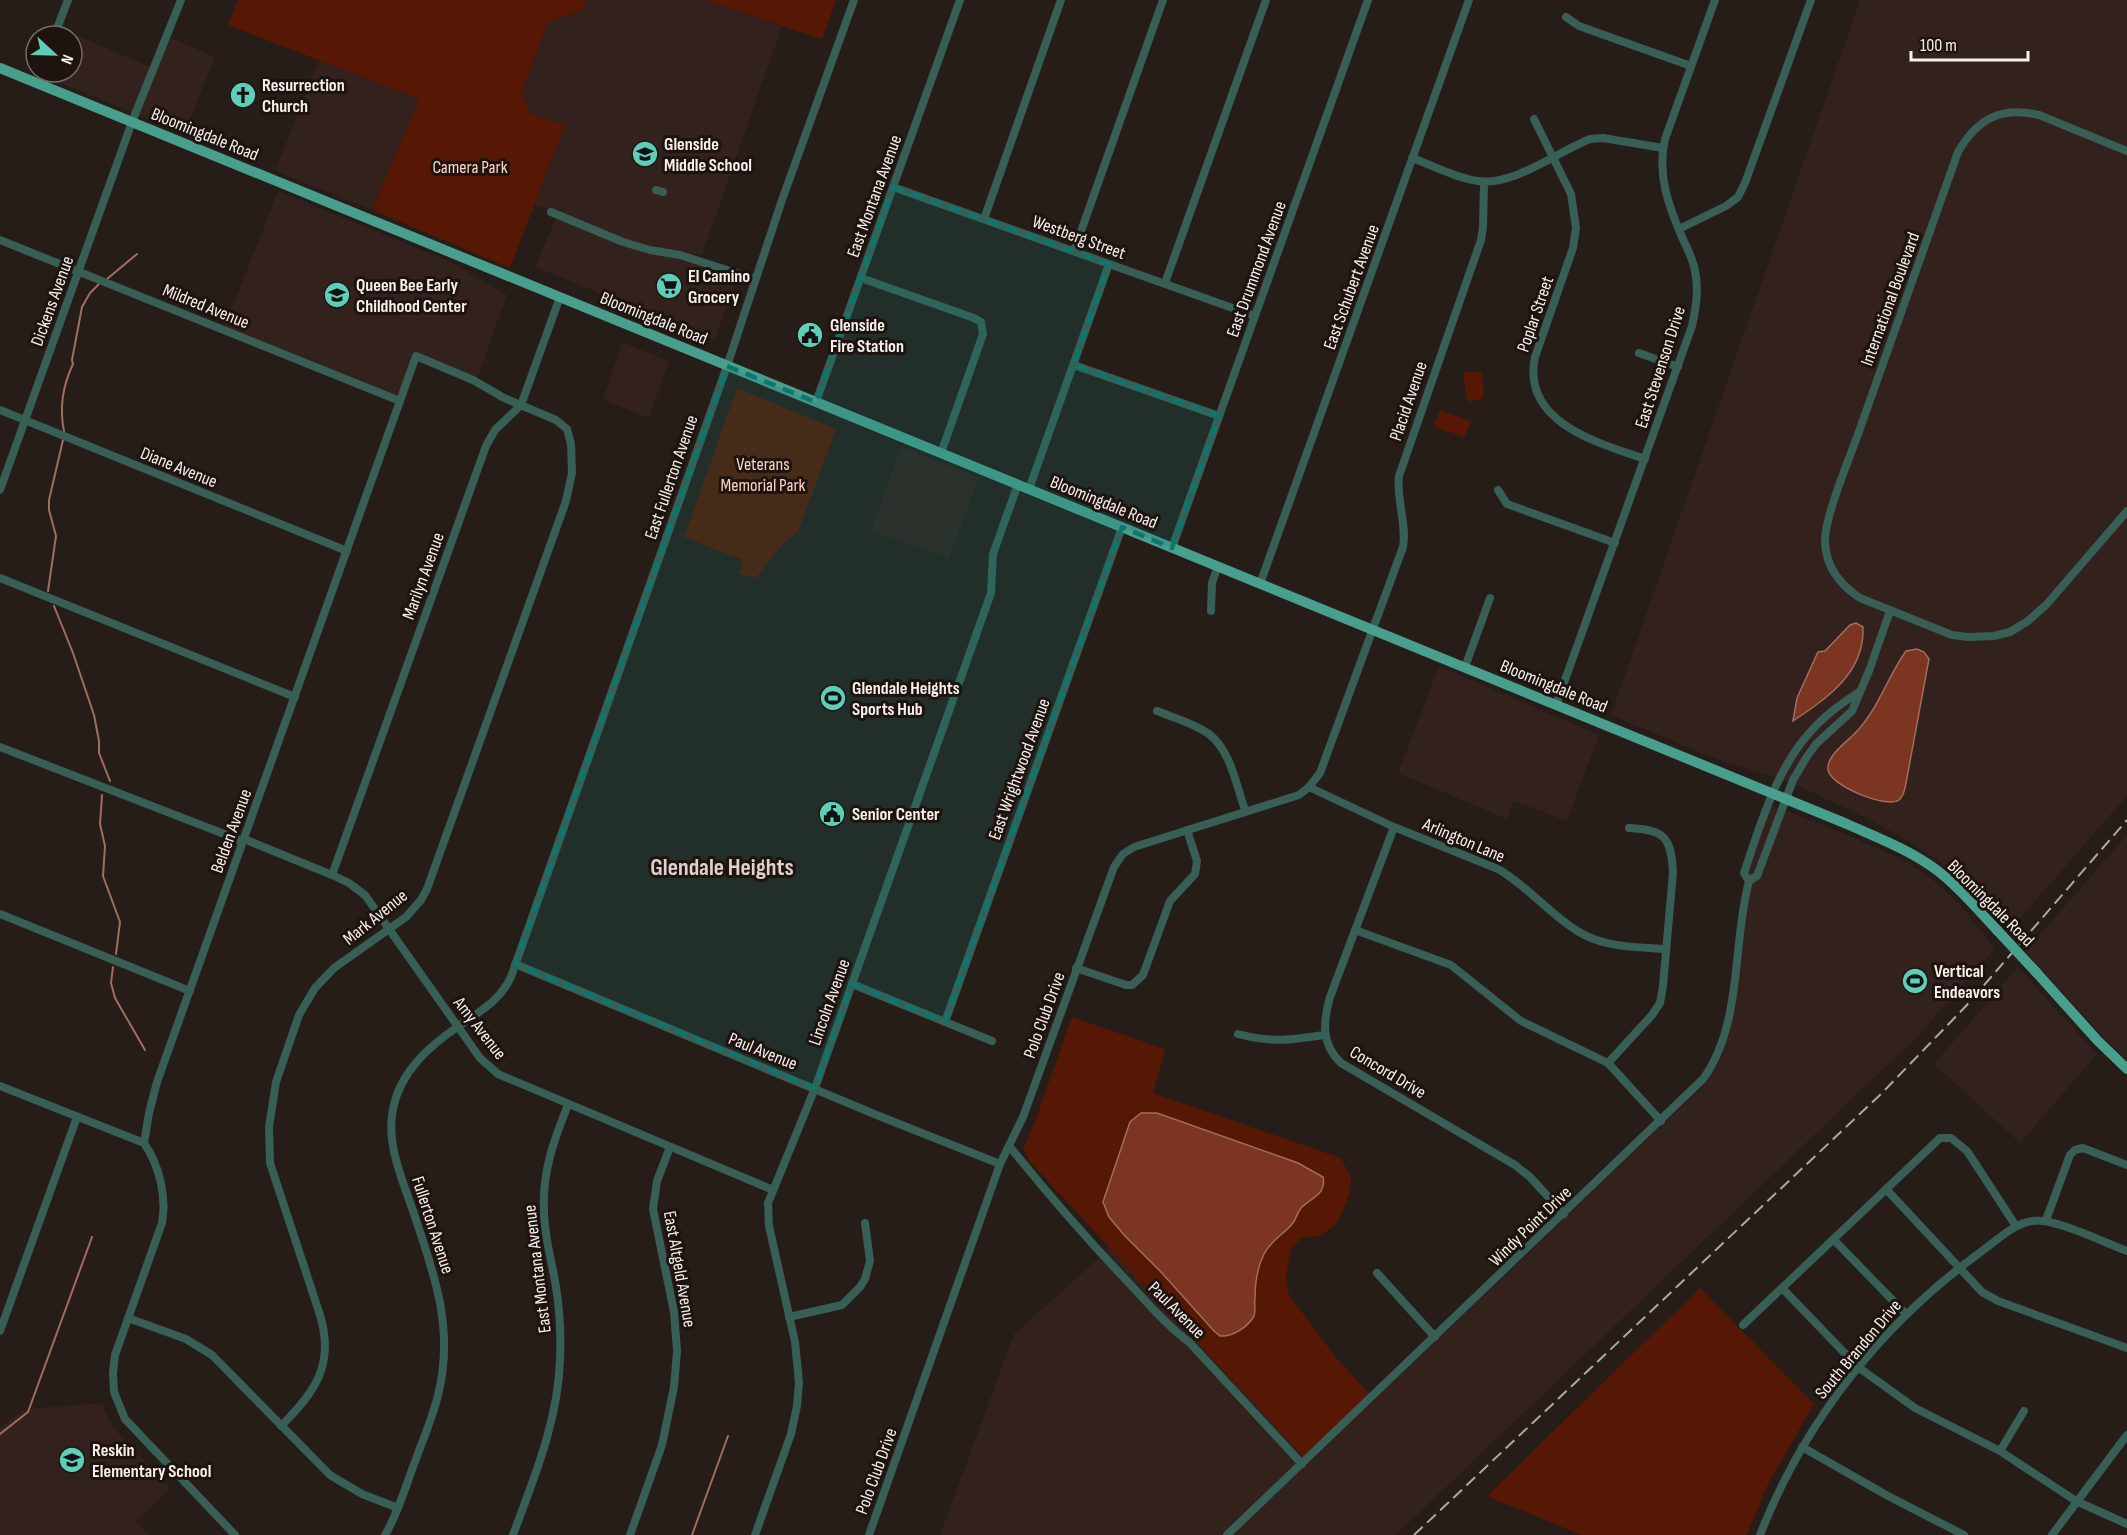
<svg xmlns="http://www.w3.org/2000/svg" width="2127" height="1535" viewBox="0 0 2127 1535" font-family="'Sofia Sans Condensed',sans-serif">
<style>
.built{fill:#32211c}
.green{fill:#561804}
.water{fill:#7b3520;stroke:#a06d5e;stroke-width:1.5}
.lines{fill:none;stroke-linecap:round;stroke-linejoin:round}
.stream{stroke:#a06d5e;stroke-width:2}
.minor{stroke:#385f56;stroke-width:8}
.major{stroke:#499f8e;stroke-width:10}
.rail{stroke:#b0a8a5;stroke-width:2;stroke-dasharray:12 6;stroke-linecap:butt}
.major-bridge{stroke:#499f8e;stroke-width:10}
.marked{fill:#0f766e;fill-opacity:0.2;stroke:#0f766e;stroke-width:4.5;stroke-dasharray:12 8;stroke-linejoin:round}
.labels{text-anchor:middle;stroke-width:6;stroke-linejoin:round;paint-order:stroke}
.poi-label{font-size:18px;font-weight:bold;fill:#f8f0ee;stroke:#1d130f;text-anchor:start}
.street-label{font-size:18px;fill:#f8f0ee;stroke:#1d130f}
.park-label{font-size:18px;fill:#fed2c5;stroke:#1d130f}
.district-label{font-size:24px;font-weight:bold;fill:#dfd0cb;stroke:#1d130f}
</style>
<rect width="100%" height="100%" fill="#261c18"/>
<g class="built">
<polygon points="587,0 705,0 782,26 702,255 665,250 737,277 715,340 535,267 559,211 534,206 565,125 529,113 522,90 548,22 583,10"/>
<polygon points="1860,0 2127,0 2127,796 2010,930 1967,885 1936,859 1898,835 1854,812 1785,780 1721,761 1611,715"/>
<polygon points="57,27 153,68 166,36 215,57 184,134 37,73 72,72 72,36 53,36"/>
<polygon points="319,60 419,99 372,210 275,171"/>
<polygon points="278,191 449,261 507,295 477,379 416,354 399,398 224,328"/>
<polygon points="622,342 669,361 649,418 603,400"/>
<polygon points="901,446 979,478 949,558 871,531"/>
<polygon points="1439,666 1599,735 1567,821 1514,801 1507,819 1398,773"/>
<polygon points="1766,803 1848,835 1905,861 1931,878 1957,901 1995,949 1918,1036 1396,1535 940,1535 1014,1334 1110,1248 1303,1455 1311,1460 1703,1086 1720,1060 1728,1037 1748,883 1740,875"/>
<polygon points="2127,835 2127,1059 2108,1042 2025,952"/>
<polygon points="2018,967 2097,1054 2020,1143 1934,1064"/>
<polygon points="102,1403 108,1418 118,1433 170,1488 136,1521 149,1535 0,1535 0,1427 26,1409"/>
</g>
<g class="green">
<polygon points="238,0 587,0 583,10 548,22 522,90 529,113 565,125 510,268 372,210 419,99 228,25"/>
<polygon points="705,0 836,0 822,39"/>
<polygon points="1463,372 1482,372 1484,393 1481,399 1469,402 1466,396"/>
<polygon points="737,388 836,429 798,532 780,547 756,578 739,574 743,560 684,537"/>
<polygon points="1440,410 1471,421 1465,437 1434,427"/>
<polygon points="1072,1017 1165,1049 1153,1093 1341,1158 1351,1177 1349,1195 1341,1215 1335,1225 1321,1235 1301,1238 1291,1248 1286,1276 1289,1295 1334,1355 1372,1397 1303,1456 1029,1161 1023,1148 1033,1127"/>
<polygon points="1700,1288 1814,1404 1768,1484 1747,1535 1581,1535 1487,1496"/>
</g>
<g class="water">
<path d="M 1856,623 L 1863,627 C 1865,673 1827,698 1793,721 L 1797,698 L 1818,652 L 1825,651 L 1850,625 Z"/>
<path d="M 1917,649 L 1924,652 L 1929,659 L 1906,783 C 1905,789 1904,796 1899,800 C 1887,809 1828,785 1828,769 C 1827,754 1849,741 1858,730 C 1879,707 1888,676 1906,651 Z"/>
<path d="M 1141,1113 L 1157,1113 L 1298,1163 L 1323,1177 C 1327,1195 1310,1198 1301,1208 C 1297,1213 1296,1220 1292,1224 C 1282,1236 1273,1238 1264,1254 C 1257,1268 1255,1282 1255,1298 C 1254,1304 1256,1311 1254,1316 C 1247,1328 1232,1337 1220,1336 L 1214,1331 L 1161,1272 L 1125,1236 L 1109,1217 L 1103,1202 L 1130,1122 Z"/>
</g>
<g class="lines">
<g class="stream">
<polyline points="107,279 137,254"/>
<path d="M 64,431 C 59,407 63,385 73,364 L 72,360 L 82,307 L 90,293 L 99,284"/>
<polyline points="48,591 56,536 49,510 49,500 63,440"/>
<polyline points="54,606 73,653 94,715 99,741 99,753 110,781"/>
<polyline points="102,795 100,824 105,846 103,876 120,922 116,954"/>
<polyline points="113,967 111,983 115,998 145,1050"/>
<polyline points="0,1434 28,1412 92,1237"/>
<polyline points="692,1535 728,1436"/>
</g>
<g class="minor">
<polyline points="1566,17 1579,26 1691,66"/>
<polyline points="54,36 68,0"/>
<path d="M 1534,119 L 1571,194 L 1576,228 L 1573,248 L 1535,357 C 1521,422 1598,443 1645,459"/>
<path d="M 2127,151 L 2039,115 C 2001,106 1977,119 1958,152 C 1924,247 1891,342 1857,437 C 1848,462 1824,519 1825,542 C 1826,567 1840,585 1860,598 L 1952,635 L 1968,637 L 1994,636 L 2010,632 L 2028,621 L 2047,604 L 2127,511"/>
<path d="M 1412,158 C 1434,166 1456,178 1478,181 C 1514,186 1557,152 1590,139 L 1603,138 L 1663,148"/>
<polyline points="893,187 1255,316"/>
<polyline points="656,190 663,192"/>
<polyline points="551,212 623,242 650,250 680,255 755,279"/>
<polyline points="984,219 1061,0"/>
<polyline points="1679,229 1726,206 1738,197 1745,183 1811,0"/>
<polyline points="0,240 400,401"/>
<polyline points="1074,251 1163,0"/>
<polyline points="861,278 974,318 981,322 983,334 941,453"/>
<polyline points="1165,283 1266,0"/>
<polyline points="1639,353 1678,367"/>
<polyline points="1074,365 1219,416"/>
<polyline points="816,402 960,0"/>
<polyline points="0,410 347,551"/>
<polyline points="1029,489 1109,264"/>
<polyline points="0,490 132,122 181,0"/>
<polyline points="1498,490 1507,504 1615,543"/>
<polyline points="1172,548 1368,0"/>
<polyline points="0,578 295,697"/>
<polyline points="1260,584 1469,0"/>
<polyline points="1211,611 1212,583 1218,566"/>
<polyline points="1465,667 1490,598"/>
<path d="M 1556,705 L 1692,326 C 1696,307 1699,291 1695,271 C 1693,259 1687,248 1682,237 C 1668,205 1657,174 1665,139 L 1715,0"/>
<path d="M 1157,711 C 1174,718 1194,723 1209,734 C 1231,751 1236,785 1245,810"/>
<polyline points="0,747 237,839 242,843"/>
<path d="M 1309,787 L 1394,827 L 1498,869 C 1528,886 1550,915 1579,932 C 1605,948 1638,947 1666,949"/>
<path d="M 1394,827 L 1330,997 C 1323,1022 1321,1044 1341,1063 L 1515,1165 L 1530,1177 L 1564,1214"/>
<polyline points="244,839 332,875 349,883 365,895 480,1058 498,1074 773,1190"/>
<polyline points="332,875 486,446 495,430 521,405 560,297"/>
<path d="M 1749,881 L 1744,873 C 1760,825 1777,767 1812,730 C 1826,714 1842,703 1859,692"/>
<polyline points="0,914 190,991"/>
<polyline points="1355,930 1451,965 1521,1021 1608,1063 1661,1121"/>
<polyline points="515,964 879,1116 1000,1164"/>
<polyline points="1076,968 1126,985 1132,985 1143,975 1170,901 1195,874 1197,861 1187,830"/>
<polyline points="852,984 992,1041"/>
<polyline points="945,1022 1122,527"/>
<path d="M 1238,1034 C 1271,1043 1291,1040 1324,1035"/>
<path d="M 1608,1063 L 1652,1015 L 1660,1003 L 1663,986 L 1673,872 C 1671,836 1664,830 1629,828"/>
<polyline points="0,1086 144,1143"/>
<path d="M 1010,1147 C 1047,1193 1086,1238 1127,1281 C 1147,1302 1166,1325 1189,1342 L 1302,1464"/>
<polyline points="1886,1189 1982,1292 1998,1301 2127,1348"/>
<polyline points="2046,1220 2070,1155 2075,1150 2083,1148 2127,1165"/>
<polyline points="1834,1240 1905,1313"/>
<polyline points="1377,1273 1435,1337"/>
<polyline points="1782,1288 1858,1367 1915,1408 2000,1451 2076,1501 2127,1524"/>
<polyline points="789,1317 842,1305 860,1287 865,1279 870,1261 865,1223"/>
<polyline points="128,1318 186,1339 212,1355 330,1475 362,1494 398,1508"/>
<polyline points="1743,1325 1940,1138 1951,1138 1967,1151 2016,1226"/>
<polyline points="0,1331 77,1117"/>
<polyline points="1802,1447 1888,1496 1964,1535"/>
<polyline points="2000,1451 2024,1411"/>
<path d="M 235,1535 L 125,1419 L 114,1392 L 113,1373 L 115,1355 L 162,1223 C 167,1196 159,1165 144,1143 L 149,1113 L 157,1082 L 416,356 L 473,380 L 504,398 L 556,420 L 567,429 L 571,444 L 572,473 L 566,501 L 427,889 L 421,900 L 406,917 L 334,968 L 315,988 L 299,1015 L 276,1082 L 269,1127 L 270,1163 L 320,1315 C 335,1365 315,1392 281,1426"/>
<path d="M 385,1535 C 399,1512 406,1484 416,1459 C 424,1437 434,1414 439,1391 C 453,1330 436,1279 417,1223 C 406,1187 385,1147 393,1109 C 400,1072 429,1046 459,1026 C 480,1011 500,1001 511,977 L 727,366 L 782,200 L 854,0"/>
<path d="M 513,1535 C 534,1478 558,1421 560,1360 C 561,1336 560,1311 556,1287 C 552,1261 544,1237 544,1210 C 542,1173 554,1139 568,1105"/>
<polyline points="630,1535 662,1445 674,1387 677,1351 674,1312 653,1209 657,1181 670,1147"/>
<polyline points="755,1535 791,1434 797,1406 799,1382 795,1342 769,1226 768,1203 815,1088 991,593 993,554 1018,484"/>
<path d="M 869,1535 L 1000,1164 L 1023,1117 L 1114,867 L 1123,854 L 1134,847 L 1299,795 L 1309,787 L 1320,773 L 1403,547 C 1407,523 1396,500 1399,476 L 1481,240 L 1483,227 L 1484,182"/>
<path d="M 1227,1535 L 1703,1079 C 1743,1024 1732,944 1749,881 L 1757,876 L 1793,780 L 1806,758 L 1816,744 L 1852,711 L 1869,671 L 1890,611"/>
<path d="M 1760,1535 C 1804,1422 1880,1326 1978,1254 C 1994,1243 2012,1224 2032,1221 C 2053,1217 2105,1243 2127,1251"/>
<polyline points="2052,1535 2127,1435"/>
</g>
<g class="major">
<path d="M 0,68 L 1847,824 C 1878,838 1910,850 1938,871 C 1960,888 1978,910 1997,930"/>
<polyline points="2036,972 2098,1041 2127,1069"/>
</g>
<polyline class="rail" points="1414,1535 1882,1093 1966,1006 2127,820"/>
<polyline class="major-bridge" points="1997,930 2036,972"/>
</g>
<path class="marked" d="M 893,187 L 1109,264 L 1074,365 L 1219,416 L 1172,548 L 1122,527 L 945,1022 L 852,984 L 815,1088 L 515,964 L 727,366 L 816,402 Z"/>
<defs>
<g id="church-disc" transform="scale(1.35)"><circle r="9.5" fill="#5eceb8" stroke="#1d130f"/><path d="M-1.2-6h2.4v3.5h3.3v2.4h-3.3V6h-2.4V-.1h-3.3v-2.4h3.3Z" fill="#111"/></g>
<g id="school-disc" transform="scale(1.35)"><circle r="9.5" fill="#5eceb8" stroke="#1d130f"/><path d="M0-5L7-2L0 1L-7-2ZM-4 1L0 2.5L4 1V4Q0 6-4 4Z" fill="#111"/></g>
<g id="supermarket-disc" transform="scale(1.35)"><circle r="9.5" fill="#5eceb8" stroke="#1d130f"/><path d="M-6-5.5h2.5l.6 2H6L4.5 2H-2.5L-4.4-4H-6ZM-1.5 3.2a1.3 1.3 0 1 0 .1 0ZM3 3.2a1.3 1.3 0 1 0 .1 0Z" fill="#111"/></g>
<g id="civic-disc" transform="scale(1.35)"><circle r="9.5" fill="#5eceb8" stroke="#1d130f"/><path d="M-.6-6.5H3V-4.5H.6V-3L4-1V1h2V6H-6V1h2V-1L-.6-3ZM-1.2 2.5V6h2.4V2.5Z" fill="#111"/></g>
<g id="stadium-disc" transform="scale(1.35)"><circle r="9.5" fill="#5eceb8" stroke="#1d130f"/><path d="M0-5a6.5 5 0 1 0 0 10a6.5 5 0 1 0 0-10ZM-3.5-1.8h7v3.6h-7Z" fill="#111"/></g>
</defs>
<g fill-rule="evenodd">
<use href="#church-disc" x="243" y="95"/>
<use href="#school-disc" x="645" y="154"/>
<use href="#supermarket-disc" x="669" y="286"/>
<use href="#school-disc" x="337" y="295"/>
<use href="#civic-disc" x="810" y="335"/>
<use href="#stadium-disc" x="833" y="698"/>
<use href="#civic-disc" x="832" y="814"/>
<use href="#stadium-disc" x="1915" y="981"/>
<use href="#school-disc" x="72" y="1460"/>
</g>
<g class="labels">
<g class="poi-label">
<text x="262" y="91">Resurrection<tspan x="262" dy="21">Church</tspan></text>
<text x="664" y="150">Glenside<tspan x="664" dy="21">Middle School</tspan></text>
<text x="688" y="282">El Camino<tspan x="688" dy="21">Grocery</tspan></text>
<text x="356" y="291">Queen Bee Early<tspan x="356" dy="21">Childhood Center</tspan></text>
<text x="830" y="331">Glenside<tspan x="830" dy="21">Fire Station</tspan></text>
<text x="852" y="694">Glendale Heights<tspan x="852" dy="21">Sports Hub</tspan></text>
<text x="852" y="820">Senior Center</text>
<text x="1934" y="977">Vertical<tspan x="1934" dy="21">Endeavors</tspan></text>
<text x="92" y="1456">Reskin<tspan x="92" dy="21">Elementary School</tspan></text>
</g>
<g class="street-label">
<text transform="translate(205 134) rotate(22)" y="6">Bloomingdale Road</text>
<text transform="translate(874 196) rotate(-70)" y="6">East Montana Avenue</text>
<text transform="translate(1079 237) rotate(20)" y="6">Westberg Street</text>
<text transform="translate(1256 269) rotate(-70)" y="6">East Drummond Avenue</text>
<text transform="translate(1351 287) rotate(-70)" y="6">East Schubert Avenue</text>
<text transform="translate(1890 299) rotate(-70)" y="6">International Boulevard</text>
<text transform="translate(52 301) rotate(-70)" y="6">Dickens Avenue</text>
<text transform="translate(206 306) rotate(22)" y="6">Mildred Avenue</text>
<text transform="translate(1535 314) rotate(-71)" y="6">Poplar Street</text>
<text transform="translate(654 318) rotate(22)" y="6">Bloomingdale Road</text>
<text transform="translate(1660 367) rotate(-72)" y="6">East Stevenson Drive</text>
<text transform="translate(1408 401) rotate(-71)" y="6">Placid Avenue</text>
<text transform="translate(179 467) rotate(22)" y="6">Diane Avenue</text>
<text transform="translate(671 477) rotate(-71)" y="6">East Fullerton Avenue</text>
<text transform="translate(1104 502) rotate(22)" y="6">Bloomingdale Road</text>
<text transform="translate(423 576) rotate(-70)" y="6">Marilyn Avenue</text>
<text transform="translate(1554 686) rotate(22)" y="6">Bloomingdale Road</text>
<text transform="translate(1019 769) rotate(-70)" y="6">East Wrightwood Avenue</text>
<text transform="translate(231 831) rotate(-70)" y="6">Belden Avenue</text>
<text transform="translate(1464 840) rotate(23)" y="6">Arlington Lane</text>
<text transform="translate(1991 903) rotate(45)" y="6">Bloomingdale Road</text>
<text transform="translate(375 917) rotate(-39)" y="6">Mark Avenue</text>
<text transform="translate(829 1002) rotate(-70)" y="6">Lincoln Avenue</text>
<text transform="translate(1044 1015) rotate(-70)" y="6">Polo Club Drive</text>
<text transform="translate(480 1028) rotate(52)" y="6">Amy Avenue</text>
<text transform="translate(763 1051) rotate(22)" y="6">Paul Avenue</text>
<text transform="translate(1388 1072) rotate(31)" y="6">Concord Drive</text>
<text transform="translate(433 1225) rotate(72)" y="6">Fullerton Avenue</text>
<text transform="translate(1530 1226) rotate(-44)" y="6">Windy Point Drive</text>
<text transform="translate(537 1269) rotate(-97)" y="6">East Montana Avenue</text>
<text transform="translate(680 1269) rotate(80)" y="6">East Altgeld Avenue</text>
<text transform="translate(1177 1310) rotate(45)" y="6">Paul Avenue</text>
<text transform="translate(1858 1349) rotate(-50)" y="6">South Brandon Drive</text>
<text transform="translate(876 1471) rotate(-70)" y="6">Polo Club Drive</text>
</g>
<g class="park-label">
<text x="470" y="173">Camera Park</text>
<text x="763" y="470">Veterans<tspan x="763" dy="21">Memorial Park</tspan></text>
</g>
<g class="district-label">
<text x="722" y="875">Glendale Heights</text>
</g>
</g>
<g transform="translate(54 54) rotate(112)"><circle r="28" fill="#1d130f" stroke="#756b68" stroke-width="1.5"/>
<path d="M0-4.5L10 22L0 15L-10 22Z" fill="#5eceb8"/>
<text y="-9" font-size="16" font-weight="bold" text-anchor="middle" fill="#f8f0ee">N</text>
</g>
<path d="M1911 51v9h117v-9" fill="none" stroke="#f8f0ee" stroke-width="3"/>
<text x="1920" y="51" font-size="18" fill="#f8f0ee" stroke="#1d130f" stroke-width="4.5" paint-order="stroke">100 m</text>
</svg>
